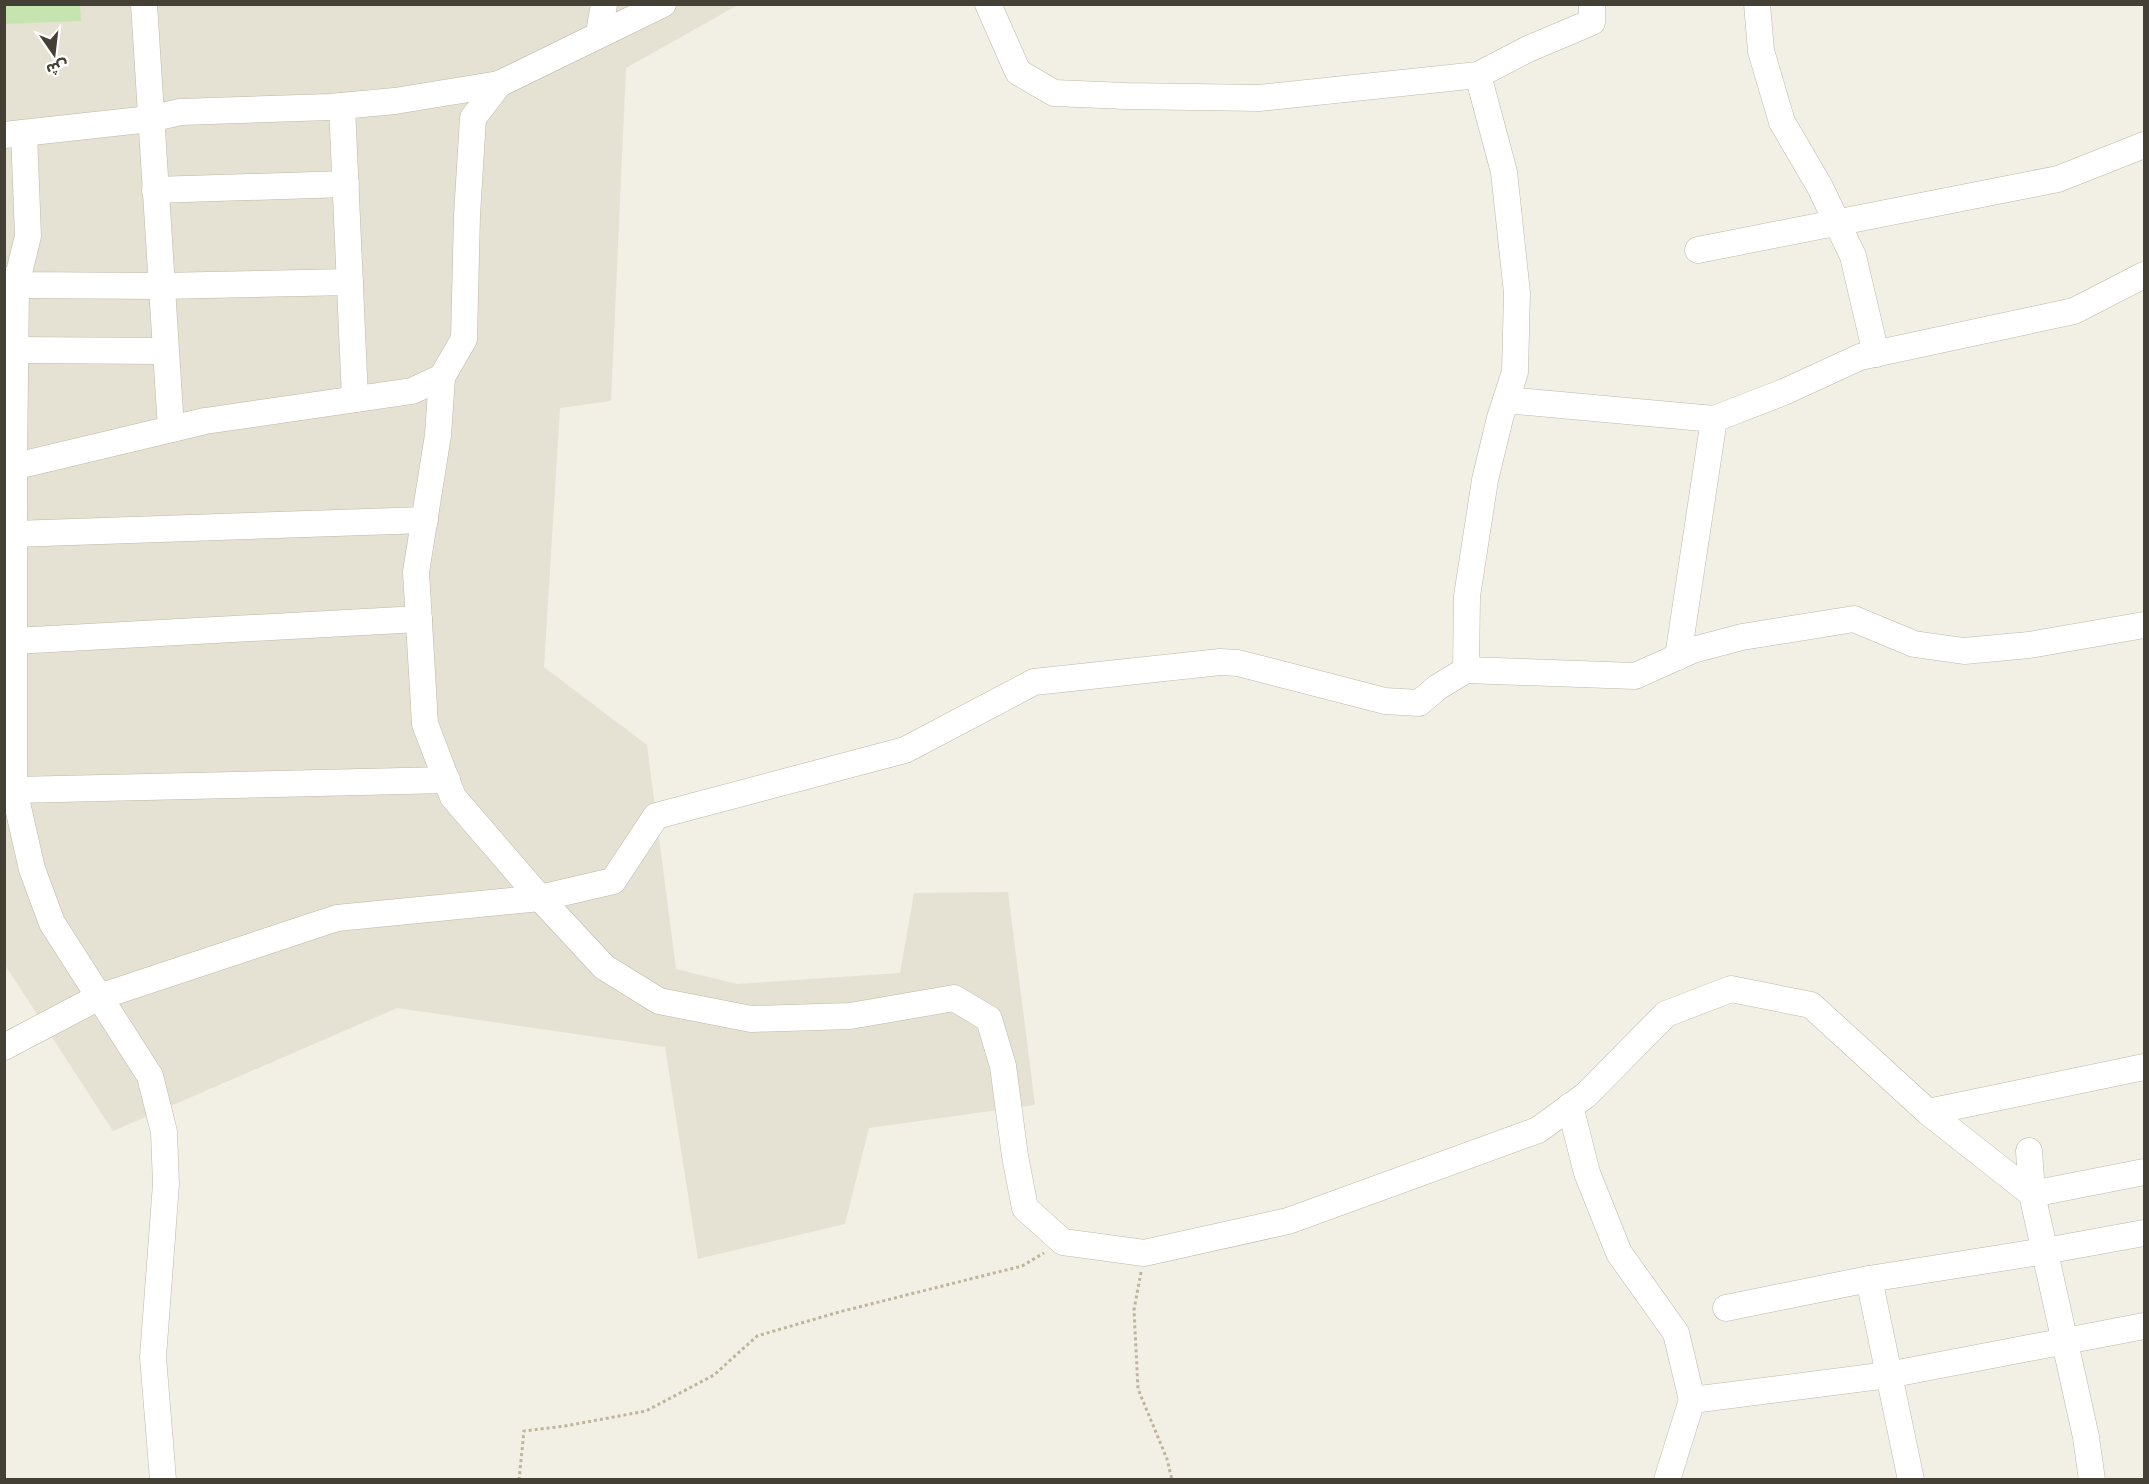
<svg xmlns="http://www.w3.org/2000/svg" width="2149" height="1484" viewBox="0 0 2149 1484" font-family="'Source Sans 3','Noto Sans Arabic',sans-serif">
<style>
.residential{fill:#e5e2d3}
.green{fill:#c6e4af}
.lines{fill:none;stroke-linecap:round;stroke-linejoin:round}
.minor-casing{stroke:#bdb8a8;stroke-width:27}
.path{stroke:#beb59a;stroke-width:3;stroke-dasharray:3 3;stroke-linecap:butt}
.minor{stroke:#fff;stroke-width:26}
</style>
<rect width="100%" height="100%" fill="#f2efe5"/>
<polygon class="residential" points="5,5 738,5 626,68 611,401 560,408 544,667 647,745 676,969 737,984 900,973 914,893 1008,892 1035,1105 869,1128 845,1224 698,1259 665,1047 397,1008 113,1131 5,965"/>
<polygon class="green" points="4,5 80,5 81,21 5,24"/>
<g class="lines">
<g class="minor-casing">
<g id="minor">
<polyline points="144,4 171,429"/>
<polyline points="988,4 1018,72 1054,93 1126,96 1259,98 1478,75 1528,49 1592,22 1592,4"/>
<polyline points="1757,4 1761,51 1782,122 1820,187 1853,256 1876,354"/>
<polyline points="599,34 604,4"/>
<polyline points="342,106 355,399"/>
<polyline points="24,133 28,236 16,285 14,467 14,790 32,869 52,923 150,1076 164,1132 166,1184 153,1357 163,1480"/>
<polyline points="4,135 150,119 180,112 330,107 395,101 499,84"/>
<polyline points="155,190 346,184"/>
<polyline points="1698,250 2058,179 2144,145"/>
<polyline points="4,280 16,285 161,286 350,282"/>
<polyline points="16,350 165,351"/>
<polyline points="442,377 438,435 416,572 425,724 453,797 540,898 604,967 659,1001 751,1019 850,1016 954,998 989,1019 1003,1066 1015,1156 1025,1208 1063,1242 1144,1253 1288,1221 1538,1130 1586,1095 1666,1014 1731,989 1811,1005 1928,1112 2144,1067"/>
<polyline points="1506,400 1714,419 1784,392 1860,357 2074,311 2144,275"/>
<polyline points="4,469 205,421 412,391 442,377 464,339 467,215 473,118 499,84 663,4"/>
<polyline points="14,534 425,520"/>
<polyline points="14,641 419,619"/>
<polyline points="1678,657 1714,419"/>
<polyline points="1466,670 1467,596 1485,480 1500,418 1515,372 1517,293 1504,172 1478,75"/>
<polyline points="14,790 447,780"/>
<polyline points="4,1047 99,997 337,918 540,898 613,881 656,816 905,750 1034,682 1220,662 1238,663 1385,701 1419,703 1438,687 1466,670 1635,676 1693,650 1742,637 1854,619 1914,644 1964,651 2029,645 2144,625"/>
<polyline points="1570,1106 1587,1173 1619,1253 1676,1333 1692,1400"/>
<polyline points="1928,1112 2032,1194 2144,1172"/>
<polyline points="2029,1151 2032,1194 2086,1437 2092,1480"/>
<polyline points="1869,1279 1911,1480"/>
<polyline points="1726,1308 1869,1279 2045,1251 2144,1233"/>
<polyline points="1667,1480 1692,1400 1888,1375 2144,1326"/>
</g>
</g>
<g class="path">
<polyline points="1141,1272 1134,1310 1138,1389 1167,1459 1172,1480"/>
<polyline points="519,1480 524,1431 565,1426 646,1411 714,1375 757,1336 839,1312 1022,1266 1044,1253"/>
</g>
<use href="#minor" class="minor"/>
</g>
<rect width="2149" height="1484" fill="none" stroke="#444035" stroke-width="12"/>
<g transform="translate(54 54) rotate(166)" stroke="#ffffff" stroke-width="4.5" paint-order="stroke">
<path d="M0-4.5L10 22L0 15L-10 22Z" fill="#444035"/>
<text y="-9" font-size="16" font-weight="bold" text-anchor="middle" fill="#444035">ش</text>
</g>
</svg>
